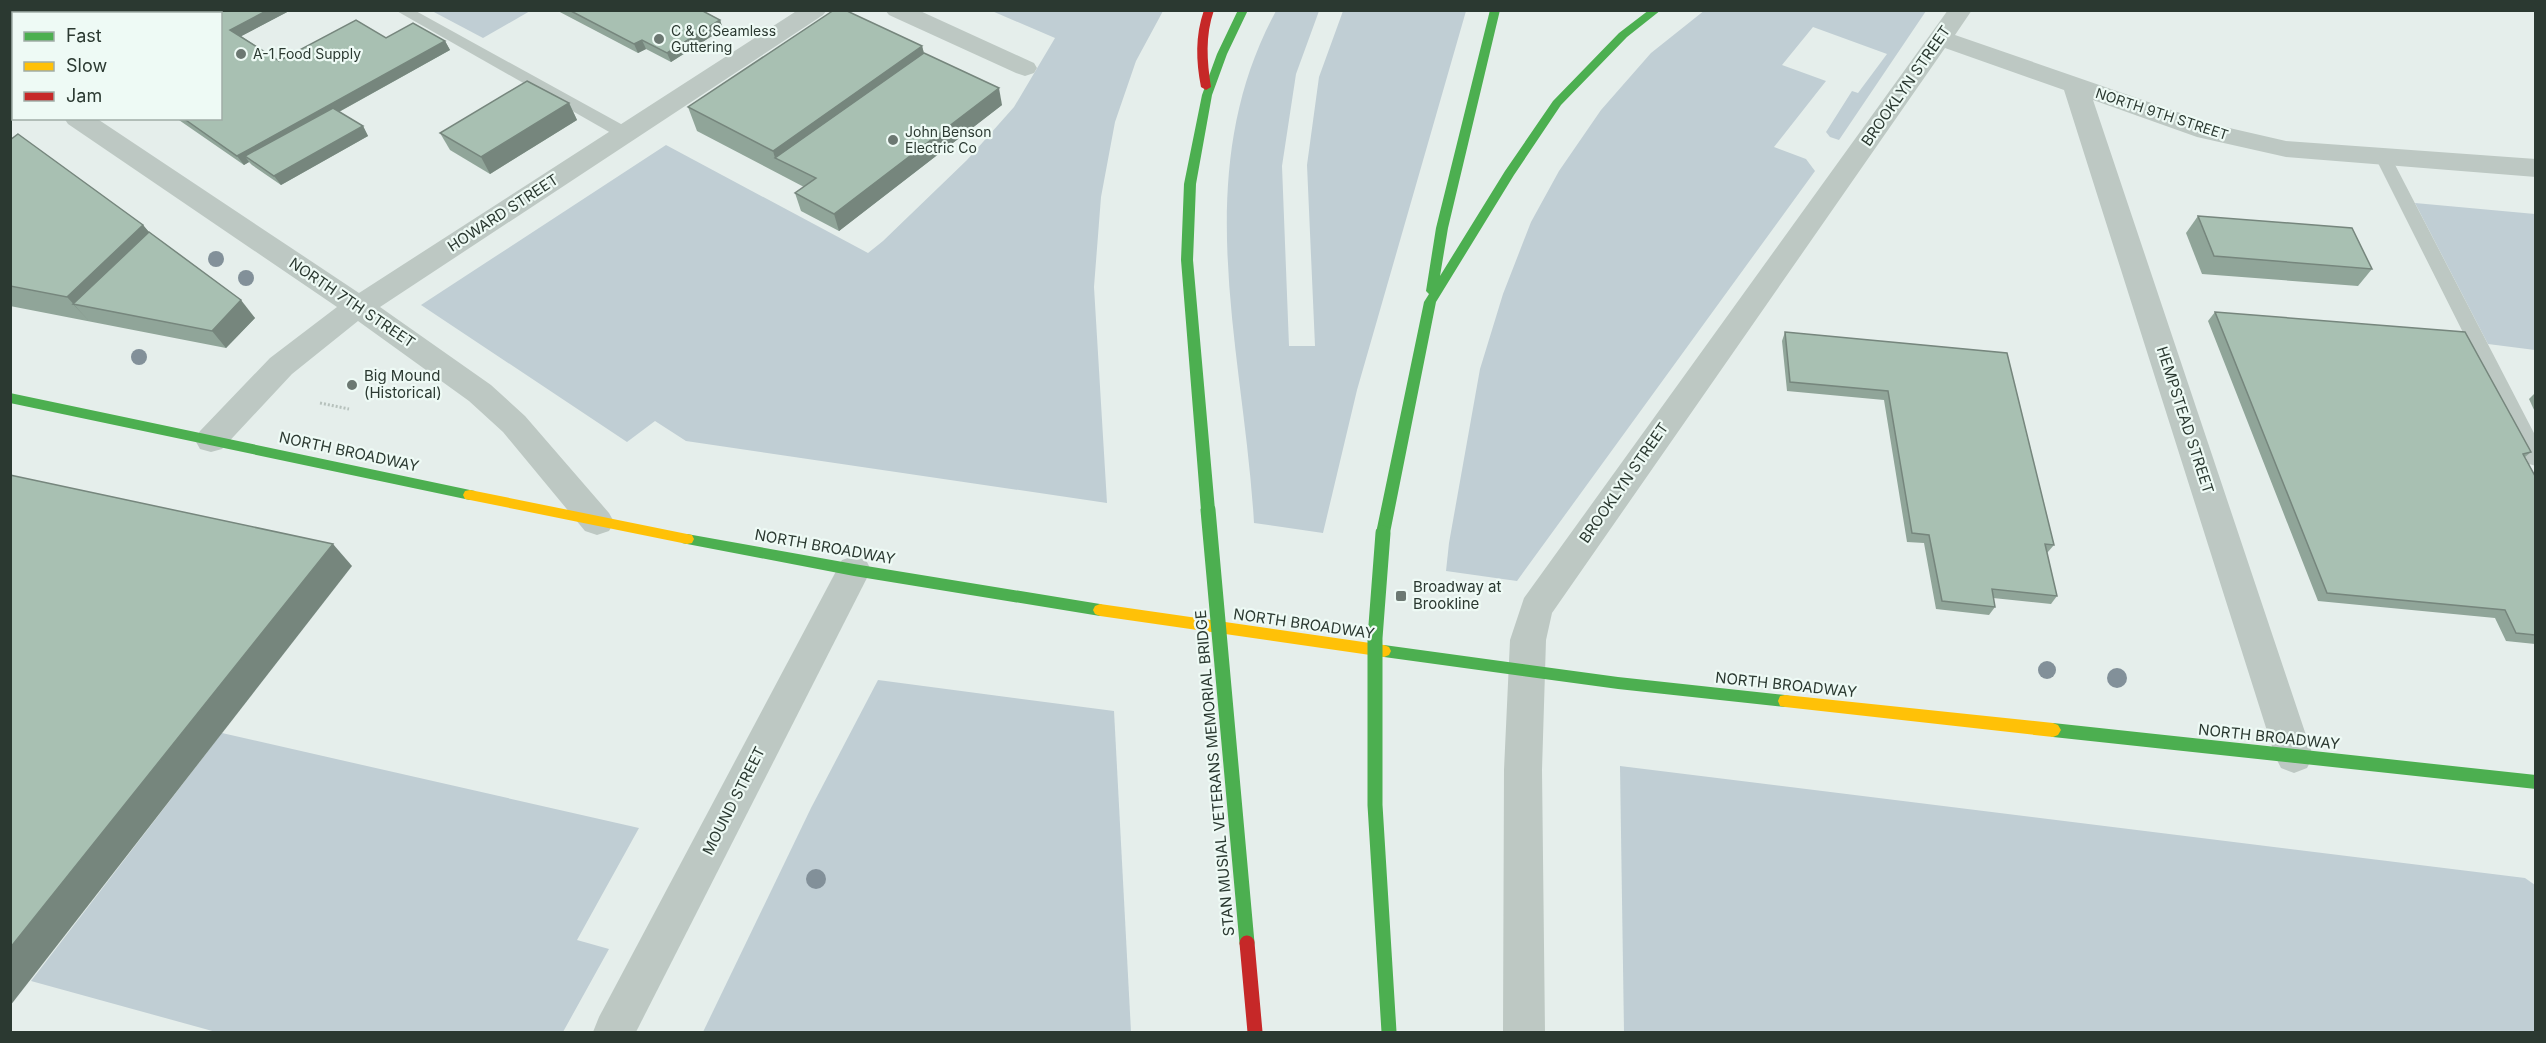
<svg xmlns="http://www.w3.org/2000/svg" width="2546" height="1043" viewBox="0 0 2546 1043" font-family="Inter,sans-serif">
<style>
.green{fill:#c0ced4}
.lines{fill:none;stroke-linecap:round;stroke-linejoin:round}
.path{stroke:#b6c1bc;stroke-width:3;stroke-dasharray:2 2;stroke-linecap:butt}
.lane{fill:#bdc8c3;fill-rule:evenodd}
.street{fill:#bdc8c3;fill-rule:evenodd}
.fast{fill:#4caf50;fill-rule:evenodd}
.slow{fill:#ffc107;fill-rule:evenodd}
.jam{fill:#c62828;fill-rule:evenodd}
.fast-bridge{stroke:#4caf50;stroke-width:15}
.jam-bridge{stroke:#c62828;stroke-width:15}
.tree{fill:#829099}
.wall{fill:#90a599}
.shaded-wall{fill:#76867d}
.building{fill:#a8c0b2;stroke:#76867d;stroke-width:1.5}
.poi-dot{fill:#6c7872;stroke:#eefaf5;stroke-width:2}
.labels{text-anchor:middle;stroke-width:4.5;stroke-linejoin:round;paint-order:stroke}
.far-poi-label{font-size:14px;fill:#2b3931;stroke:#eefaf5;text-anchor:start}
.far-street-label{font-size:14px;fill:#2b3931;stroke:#eefaf5}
.street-label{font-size:15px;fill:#2b3931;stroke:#eefaf5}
.poi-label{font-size:15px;fill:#2b3931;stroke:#eefaf5;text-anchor:start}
</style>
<rect width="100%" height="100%" fill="#e5eeeb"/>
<g class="green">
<polygon points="1705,10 1926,11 1839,140 1830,137 1826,132 1852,91 1858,93 1887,54 1813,27 1782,65 1826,81 1774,147 1806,159 1815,171 1517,581 1446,571 1449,543 1480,369 1503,294 1531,222 1559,171 1601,110 1651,53"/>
<polygon points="432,11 530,11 483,38"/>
<polygon points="992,11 1163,11 1136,61 1115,122 1101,197 1094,287 1107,503 686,441 655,421 627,442 421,305 666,145 868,253 883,241 967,160 1014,107 1055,38"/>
<path d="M 1276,11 L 1319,11 L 1296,74 L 1282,166 L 1289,346 L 1315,346 L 1307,165 L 1319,77 L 1343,11 L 1466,11 L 1357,390 L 1323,533 L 1254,523 C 1244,350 1187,175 1276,11 Z"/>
<polygon points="2415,203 2535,214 2535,350 2488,344"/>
<polygon points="878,680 1114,711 1131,1032 703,1032 811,808"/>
<polygon points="222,733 639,828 577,940 609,949 563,1032 216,1032 31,981"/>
<polygon points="1620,766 2525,878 2535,885 2535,1032 1624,1032"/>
</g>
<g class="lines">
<polyline class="path" points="320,403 349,409"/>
<g class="lane">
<polygon points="395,10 414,10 630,129 632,133 630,137 618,137"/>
<polygon points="2383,152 2389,153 2391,157 2536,437 2536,466 2529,464 2526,458 2375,157 2377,153"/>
</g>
<g class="street">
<polygon points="59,10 87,10 85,14 57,14"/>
<polygon points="798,10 827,10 823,15 380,307 491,385 525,416 609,513 614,522 609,531 597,535 585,531 503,432 469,401 358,321 292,374 222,449 211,452 200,449 195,440 200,431 270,358 337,307 68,124 64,118 96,118 359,293"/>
<polygon points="885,10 918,10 1034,63 1037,68 1034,73 1025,76 1016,73 889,15"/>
<polygon points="1948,10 1972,10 1955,35 2212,124 2286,141 2536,159 2536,177 2286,157 2197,137 2093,100 2313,756 2307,768 2294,773 2281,768 2275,756 2064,90 1945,48 1552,613 1546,640 1542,770 1545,1032 1503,1032 1504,770 1510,640 1524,598"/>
<polygon points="14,34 14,48 10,49 10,35"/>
<polygon points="10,67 14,67 14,84 10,83"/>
<polygon points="854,556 866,560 871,570 636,1032 593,1032 599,1017 842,560"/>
</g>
<g class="fast">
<polygon points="1238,10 1248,10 1227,54 1212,95 1196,184 1193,260 1215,510 1213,514 1203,514 1201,510 1181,260 1184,184 1202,95 1217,54"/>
<polygon points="1490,10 1500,10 1448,228 1440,276 1505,171 1553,101 1619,33 1649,10 1661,10 1627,37 1561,105 1514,175 1436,302 1390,533 1388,537 1378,537 1376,533 1424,302 1429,294 1426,291 1436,228"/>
<polygon points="10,393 470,490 475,491 477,495 475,499 470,500 10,403"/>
<polygon points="687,534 854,564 1100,604 1105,606 1107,610 1105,614 1100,616 854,576 687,544 682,543 680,539 682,535"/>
<polygon points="1384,645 1618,677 1785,695 1790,696 1792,701 1790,706 1785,707 1618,689 1384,657 1379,655 1377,651 1379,647"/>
<polygon points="2053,723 2536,775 2536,789 2053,737 2048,735 2045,730 2048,725"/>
</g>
<g class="slow">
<polygon points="470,490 687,534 692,535 694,539 692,543 687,544 470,500 465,499 463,495 465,491"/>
<polygon points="1100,604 1384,645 1389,647 1391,651 1389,655 1384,657 1100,616 1095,614 1093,610 1095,606"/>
<polygon points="1785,695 2053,723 2058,725 2061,730 2058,735 2053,737 1785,707 1780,706 1778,701 1780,696"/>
</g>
<path class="jam" d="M 1204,10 L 1214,10 C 1205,36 1207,61 1211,87 L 1206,90 L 1201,87 C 1196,61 1195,36 1204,10 Z"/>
<g class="fast-bridge">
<polyline points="1208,510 1247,943"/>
<polyline points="1383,533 1375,638 1375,805 1389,1032"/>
</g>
<polyline class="jam-bridge" points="1247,943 1255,1032"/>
</g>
<g class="tree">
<circle cx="216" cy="259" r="8"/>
<circle cx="246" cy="278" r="8"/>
<circle cx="139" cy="357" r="8"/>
<circle cx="2047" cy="670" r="9"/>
<circle cx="2117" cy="678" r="10"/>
<circle cx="816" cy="879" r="10"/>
</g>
<g class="wall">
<polygon points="168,10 291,10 241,36 279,61 386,38 445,41 450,50 339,112 363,126 368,136 281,185 252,165 249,162 244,165 176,118 220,118"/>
<polygon points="556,10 706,10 706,11 705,12 720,20 723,29 671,62 646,49 638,53"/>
<polygon points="922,46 924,53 1002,105 839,231 801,211 795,193 804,187 697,131 688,107"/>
<polygon points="569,103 577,120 490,174 450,150 440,133"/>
<polygon points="10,140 143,225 149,232 255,318 226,348 10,306"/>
<polygon points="2198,216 2372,269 2358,286 2202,274 2186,233"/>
<polygon points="2215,312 2531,452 2525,457 2535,476 2535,644 2506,641 2495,618 2318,601 2208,321"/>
<polygon points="1785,332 2007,353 2054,545 2047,553 2057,596 2051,604 1993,598 1995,607 1989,615 1936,609 1924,543 1907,542 1884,400 1787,391 1782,341"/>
<polygon points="2535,393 2535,412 2529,399"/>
</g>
<g class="shaded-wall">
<polygon points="268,10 291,10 236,39 230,30"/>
<polygon points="720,20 723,29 671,62 667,53"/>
<polygon points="642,40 646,49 638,53 634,44"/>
<polygon points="445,41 450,50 252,160 245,156 249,162 244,165 237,156"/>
<polygon points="922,46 928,70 775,158 773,151"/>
<polygon points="999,88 1002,105 839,231 834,214"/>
<polygon points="569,103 577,120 490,174 481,157"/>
<polygon points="363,126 368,136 281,185 274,176"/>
<polygon points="143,225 163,249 73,304 89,321 67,297"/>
<polygon points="241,300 255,318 226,348 212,331"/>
<polygon points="333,544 352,566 10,1006 10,948"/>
</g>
<g class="building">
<polygon points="168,10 268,10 230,30 279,61 356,20 386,38 413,23 445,41 237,156 183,118 220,118 220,14 162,14"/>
<polygon points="569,10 701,10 720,20 667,53 642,40 634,44"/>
<polygon points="834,10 845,10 922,46 773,151 688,107"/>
<polygon points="924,53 999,88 834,214 795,193 816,178 775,158"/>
<polygon points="527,81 569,103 481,157 440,133"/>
<polygon points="333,108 363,126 274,176 245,156"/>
<polygon points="18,134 143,225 67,297 10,286 10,140"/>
<polygon points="2198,216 2352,228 2372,269 2214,256"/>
<polygon points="149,232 241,300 212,331 73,304"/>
<polygon points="2215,312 2465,332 2531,452 2523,454 2535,476 2535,635 2516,633 2505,610 2327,593"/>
<polygon points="1785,332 2007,353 2054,545 2045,544 2057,596 1992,589 1995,607 1942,601 1929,535 1912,533 1888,391 1790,382"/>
<polygon points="10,475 333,544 10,948"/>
</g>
<g class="poi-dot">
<circle cx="659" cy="39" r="6"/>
<circle cx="241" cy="54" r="6"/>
<circle cx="893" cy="140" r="6"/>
<circle cx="352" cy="385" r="6"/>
<rect x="1395" y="590" width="12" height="12" rx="3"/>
</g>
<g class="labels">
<g class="far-poi-label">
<text x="671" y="36">C &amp; C Seamless<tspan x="671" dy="16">Guttering</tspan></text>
<text x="253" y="59">A-1 Food Supply</text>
<text x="905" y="137">John Benson<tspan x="905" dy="16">Electric Co</tspan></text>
</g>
<g class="far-street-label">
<text transform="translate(2162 114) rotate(18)" y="5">NORTH 9TH STREET</text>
</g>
<g class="street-label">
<text transform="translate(1906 86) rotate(-55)" y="5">BROOKLYN STREET</text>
<text transform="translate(503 213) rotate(-33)" y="5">HOWARD STREET</text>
<text transform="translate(352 303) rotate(34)" y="5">NORTH 7TH STREET</text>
<text transform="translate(2185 420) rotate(72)" y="5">HEMPSTEAD STREET</text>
<text transform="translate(349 452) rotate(12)" y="5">NORTH BROADWAY</text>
<text transform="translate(1624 483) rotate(-55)" y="5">BROOKLYN STREET</text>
<text transform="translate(825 547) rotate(10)" y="5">NORTH BROADWAY</text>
<text transform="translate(1304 624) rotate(8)" y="5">NORTH BROADWAY</text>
<text transform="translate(1786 685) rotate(6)" y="5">NORTH BROADWAY</text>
<text transform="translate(2269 737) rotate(6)" y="5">NORTH BROADWAY</text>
<text transform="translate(1215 773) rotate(-95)" y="5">STAN MUSIAL VETERANS MEMORIAL BRIDGE</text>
<text transform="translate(734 801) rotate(-63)" y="5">MOUND STREET</text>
</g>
<g class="poi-label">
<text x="364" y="381">Big Mound<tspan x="364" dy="17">(Historical)</tspan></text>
<text x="1413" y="592">Broadway at<tspan x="1413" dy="17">Brookline</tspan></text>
</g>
</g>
<rect width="2546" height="1043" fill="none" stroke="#2b3931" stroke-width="24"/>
<rect x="12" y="12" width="210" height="108" fill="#eefaf5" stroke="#a0ada7" stroke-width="1.5"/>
<rect x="24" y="32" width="30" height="9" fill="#4caf50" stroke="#a0ada7" stroke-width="1.5"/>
<text x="66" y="42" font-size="18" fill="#2b3931">Fast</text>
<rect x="24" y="62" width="30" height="9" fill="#ffc107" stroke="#a0ada7" stroke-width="1.5"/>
<text x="66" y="72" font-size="18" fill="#2b3931">Slow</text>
<rect x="24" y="92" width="30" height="9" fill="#c62828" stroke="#a0ada7" stroke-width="1.5"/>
<text x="66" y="102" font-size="18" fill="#2b3931">Jam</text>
</svg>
